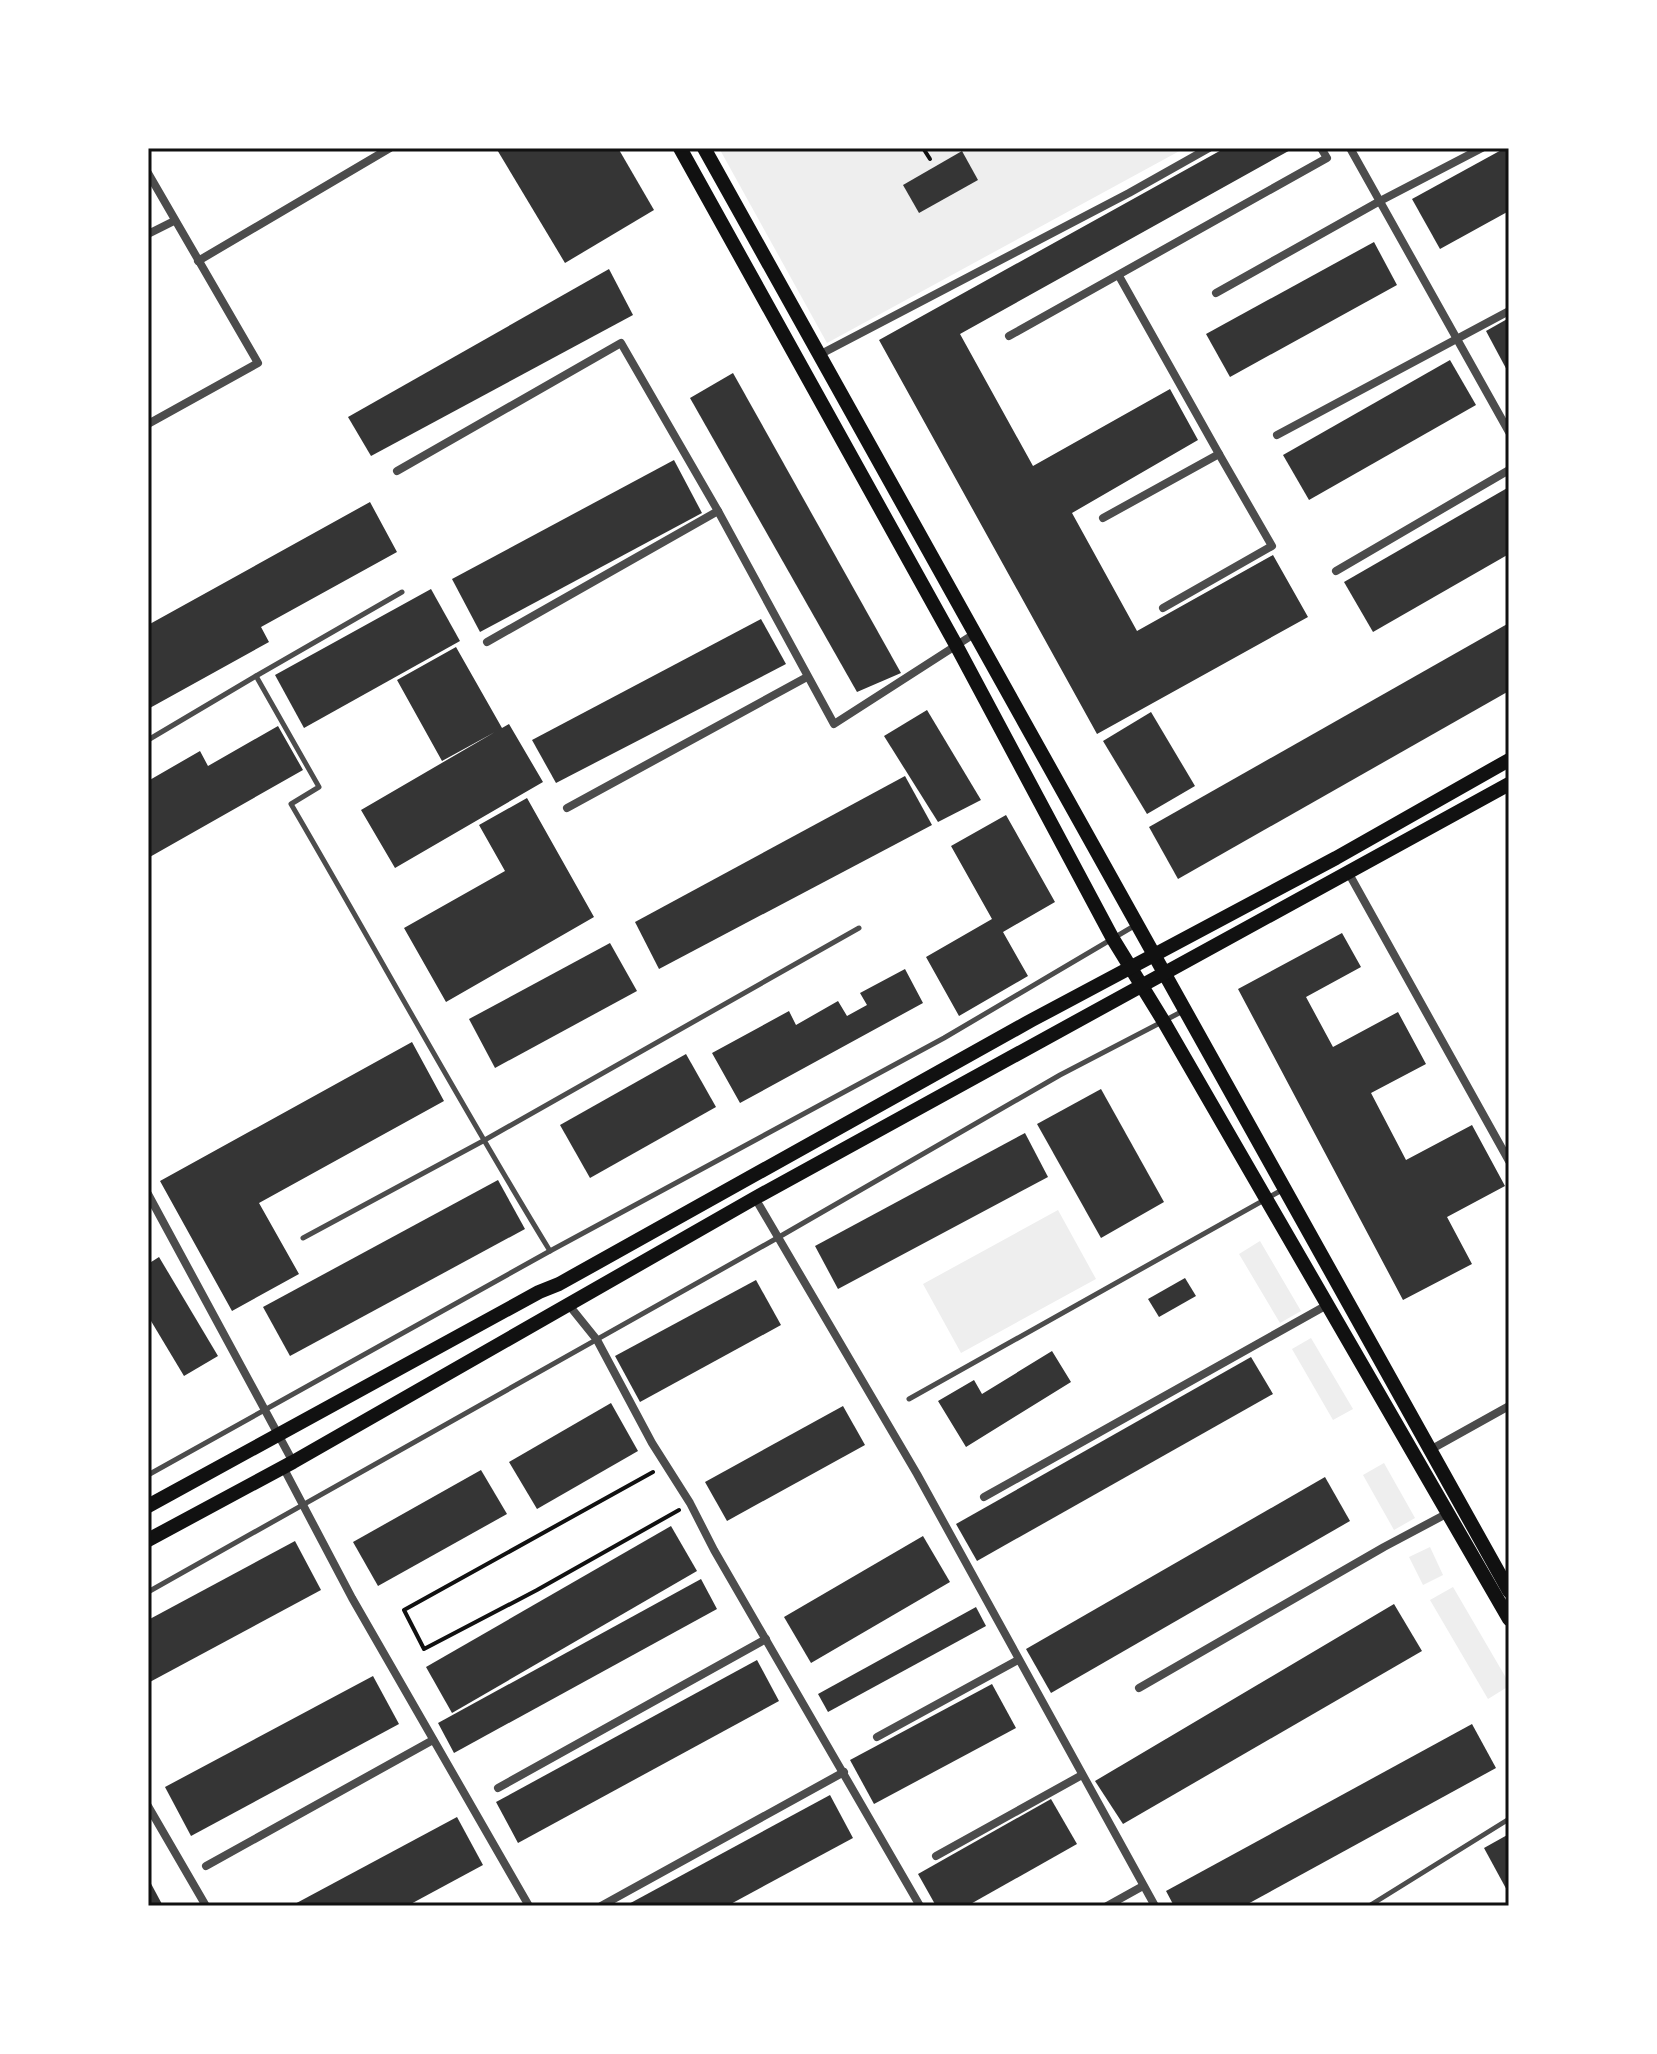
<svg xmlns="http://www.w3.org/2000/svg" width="1657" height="2054" viewBox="0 0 1657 2054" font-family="Montserrat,sans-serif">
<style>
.green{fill:#eee}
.building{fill:#353535}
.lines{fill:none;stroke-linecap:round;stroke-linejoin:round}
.path{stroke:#111;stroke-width:4}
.service{stroke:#4c4c4c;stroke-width:5}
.minor{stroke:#4c4c4c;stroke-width:8}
.secondary{stroke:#111;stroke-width:14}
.neatline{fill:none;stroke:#111;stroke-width:3}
</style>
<rect width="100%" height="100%" fill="#fff"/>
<g class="green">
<polygon points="719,148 1185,148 827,343"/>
<polygon points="1058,1210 1096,1279 961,1353 923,1284"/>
<polygon points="1260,1241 1301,1311 1280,1323 1239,1254"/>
<polygon points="1311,1338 1353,1409 1333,1420 1292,1349"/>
<polygon points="1384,1463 1415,1518 1394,1530 1363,1475"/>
<polygon points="1430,1547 1443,1575 1423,1585 1409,1557"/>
<polygon points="1453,1587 1509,1683 1509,1686 1488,1699 1430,1600"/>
</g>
<g class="building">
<polygon points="496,148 618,148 654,210 565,263"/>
<polygon points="1225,148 1294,148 960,334 1033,466 1170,389 1198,440 1072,513 1137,631 1273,555 1308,617 1097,734 879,340"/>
<polygon points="1505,148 1509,148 1509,211 1440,249 1412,199"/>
<polygon points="962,151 978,180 919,213 903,185"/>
<polygon points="1374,242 1397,285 1230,377 1206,334"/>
<polygon points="609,269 633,315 371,456 348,417"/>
<polygon points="1509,318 1509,374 1486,331"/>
<polygon points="1450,360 1476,405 1309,500 1283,455"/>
<polygon points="733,373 901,673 857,692 690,398"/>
<polygon points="674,460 702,513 480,632 452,579"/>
<polygon points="1509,487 1509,554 1373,632 1344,582"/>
<polygon points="370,502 397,552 261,627 269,642 148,709 148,625"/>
<polygon points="431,589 460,641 304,728 275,675"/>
<polygon points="761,619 786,664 556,783 532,740"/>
<polygon points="1509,623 1509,691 1178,879 1149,827"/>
<polygon points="456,647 502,728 509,724 543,782 395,868 361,810 495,732 442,761 397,680"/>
<polygon points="927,710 981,800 938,822 884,736"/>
<polygon points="1151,712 1195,786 1147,814 1103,741"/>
<polygon points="278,726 303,770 148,858 148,781 200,751 208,766"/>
<polygon points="905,776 932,825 659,969 635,922"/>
<polygon points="527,798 594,917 446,1002 404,928 505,871 479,825"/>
<polygon points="1006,815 1055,902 1003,932 1028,976 959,1016 926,957 992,919 951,846"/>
<polygon points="1342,933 1361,967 1306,997 1333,1047 1398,1012 1426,1064 1371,1093 1406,1160 1472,1125 1505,1186 1447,1217 1472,1264 1403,1300 1238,989"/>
<polygon points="610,943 637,991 495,1068 469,1019"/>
<polygon points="905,969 923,1003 740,1103 712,1053 789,1011 796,1025 838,1001 847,1016 867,1005 860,993"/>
<polygon points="412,1042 444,1101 259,1203 299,1274 232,1311 160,1181"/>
<polygon points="686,1054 716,1107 590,1178 560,1125"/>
<polygon points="1101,1089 1164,1202 1101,1238 1037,1124"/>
<polygon points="1025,1133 1048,1177 838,1289 815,1246"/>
<polygon points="498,1180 525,1229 290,1356 263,1307"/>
<polygon points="159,1257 218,1356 184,1376 148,1316 148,1264"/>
<polygon points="1185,1278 1196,1296 1159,1317 1148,1299"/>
<polygon points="756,1280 781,1325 640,1402 615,1356"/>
<polygon points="1052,1351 1071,1382 966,1447 938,1401 974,1380 982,1394"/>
<polygon points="1251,1357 1273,1394 977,1561 956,1524"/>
<polygon points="611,1403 638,1451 537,1509 509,1462"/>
<polygon points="843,1406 865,1445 727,1521 705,1482"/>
<polygon points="481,1470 507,1514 378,1586 353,1542"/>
<polygon points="1325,1477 1350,1521 1051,1693 1026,1649"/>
<polygon points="671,1526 697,1571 452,1713 426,1667"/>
<polygon points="923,1536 950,1582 811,1663 784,1617"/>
<polygon points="295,1541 321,1590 148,1683 148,1620"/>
<polygon points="701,1579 717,1609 454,1753 438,1723"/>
<polygon points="1394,1604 1422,1651 1123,1824 1095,1781"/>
<polygon points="976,1607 986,1626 828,1712 818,1694"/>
<polygon points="757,1660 779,1701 518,1843 496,1802"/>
<polygon points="373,1676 399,1724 191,1836 165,1787"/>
<polygon points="992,1684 1016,1728 874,1804 850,1760"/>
<polygon points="1472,1724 1496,1768 1244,1906 1174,1906 1166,1891"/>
<polygon points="830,1795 853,1838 727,1906 625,1906"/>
<polygon points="1051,1799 1077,1844 967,1906 936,1906 918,1874"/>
<polygon points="457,1817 483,1865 407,1906 291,1906"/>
<polygon points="1509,1834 1509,1894 1484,1848"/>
<polygon points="148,1878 163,1906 148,1906"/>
</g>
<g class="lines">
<g class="path">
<polyline points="923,148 930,159"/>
<polyline points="653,1472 404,1610 424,1649 537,1590 679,1510"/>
</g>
<g class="service">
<polyline points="256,676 402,592"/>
<path d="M 148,740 L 256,676 L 319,787 L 291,804 C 378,953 460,1104 550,1251"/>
<polyline points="303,1238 483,1141 859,928"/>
<polyline points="909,1399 1282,1190"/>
<polyline points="148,1475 550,1251 944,1038 1134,926"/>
<polyline points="148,1592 779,1237 1060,1075 1183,1011"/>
<polyline points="1369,1906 1509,1819"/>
</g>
<g class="minor">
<polyline points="1350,148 1509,432"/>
<polyline points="148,173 258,363 148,424"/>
<polyline points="148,234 174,221"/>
<polyline points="198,261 390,148"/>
<polyline points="1216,293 1380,201 1482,148"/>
<polyline points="1009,336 1327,158 1321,148"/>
<polyline points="819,355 1129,193 1209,148"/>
<polyline points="1277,435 1509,311"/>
<polyline points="397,471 621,343 718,511 834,724 974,634"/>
<polyline points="1103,518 1219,454 1119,276"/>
<polyline points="1336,571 1509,470"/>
<polyline points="1163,608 1272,546 1219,454"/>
<polyline points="487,642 718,511"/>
<polyline points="567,808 807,677"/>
<polyline points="1348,872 1509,1161"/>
<polyline points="148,1194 293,1462"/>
<polyline points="755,1198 917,1474 1155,1906"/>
<polyline points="568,1304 597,1340 652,1443 690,1503 714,1550 920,1906"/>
<polyline points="1430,1450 1509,1406"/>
<polyline points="283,1467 352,1598 529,1906"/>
<polyline points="984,1497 1327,1305"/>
<polyline points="1139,1688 1384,1547 1448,1513"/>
<polyline points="877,1737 1018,1660"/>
<polyline points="498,1788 766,1639"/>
<polyline points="148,1806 206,1906"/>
<polyline points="936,1856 1082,1775"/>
<polyline points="206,1866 433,1740"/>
<polyline points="601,1906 844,1772"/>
<polyline points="1107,1906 1143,1886"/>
</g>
<g class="secondary">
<polyline points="680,148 956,645 1113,939 1164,1022 1509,1619"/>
<polyline points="704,148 1509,1591"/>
<polyline points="148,1506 539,1292 559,1284 1032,1020 1336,858 1509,760"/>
<polyline points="148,1540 293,1462 755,1198 1509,784"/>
</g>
</g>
<rect width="1657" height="2054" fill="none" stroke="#ffffff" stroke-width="300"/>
<rect x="150" y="150" width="1357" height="1754" class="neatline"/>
</svg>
